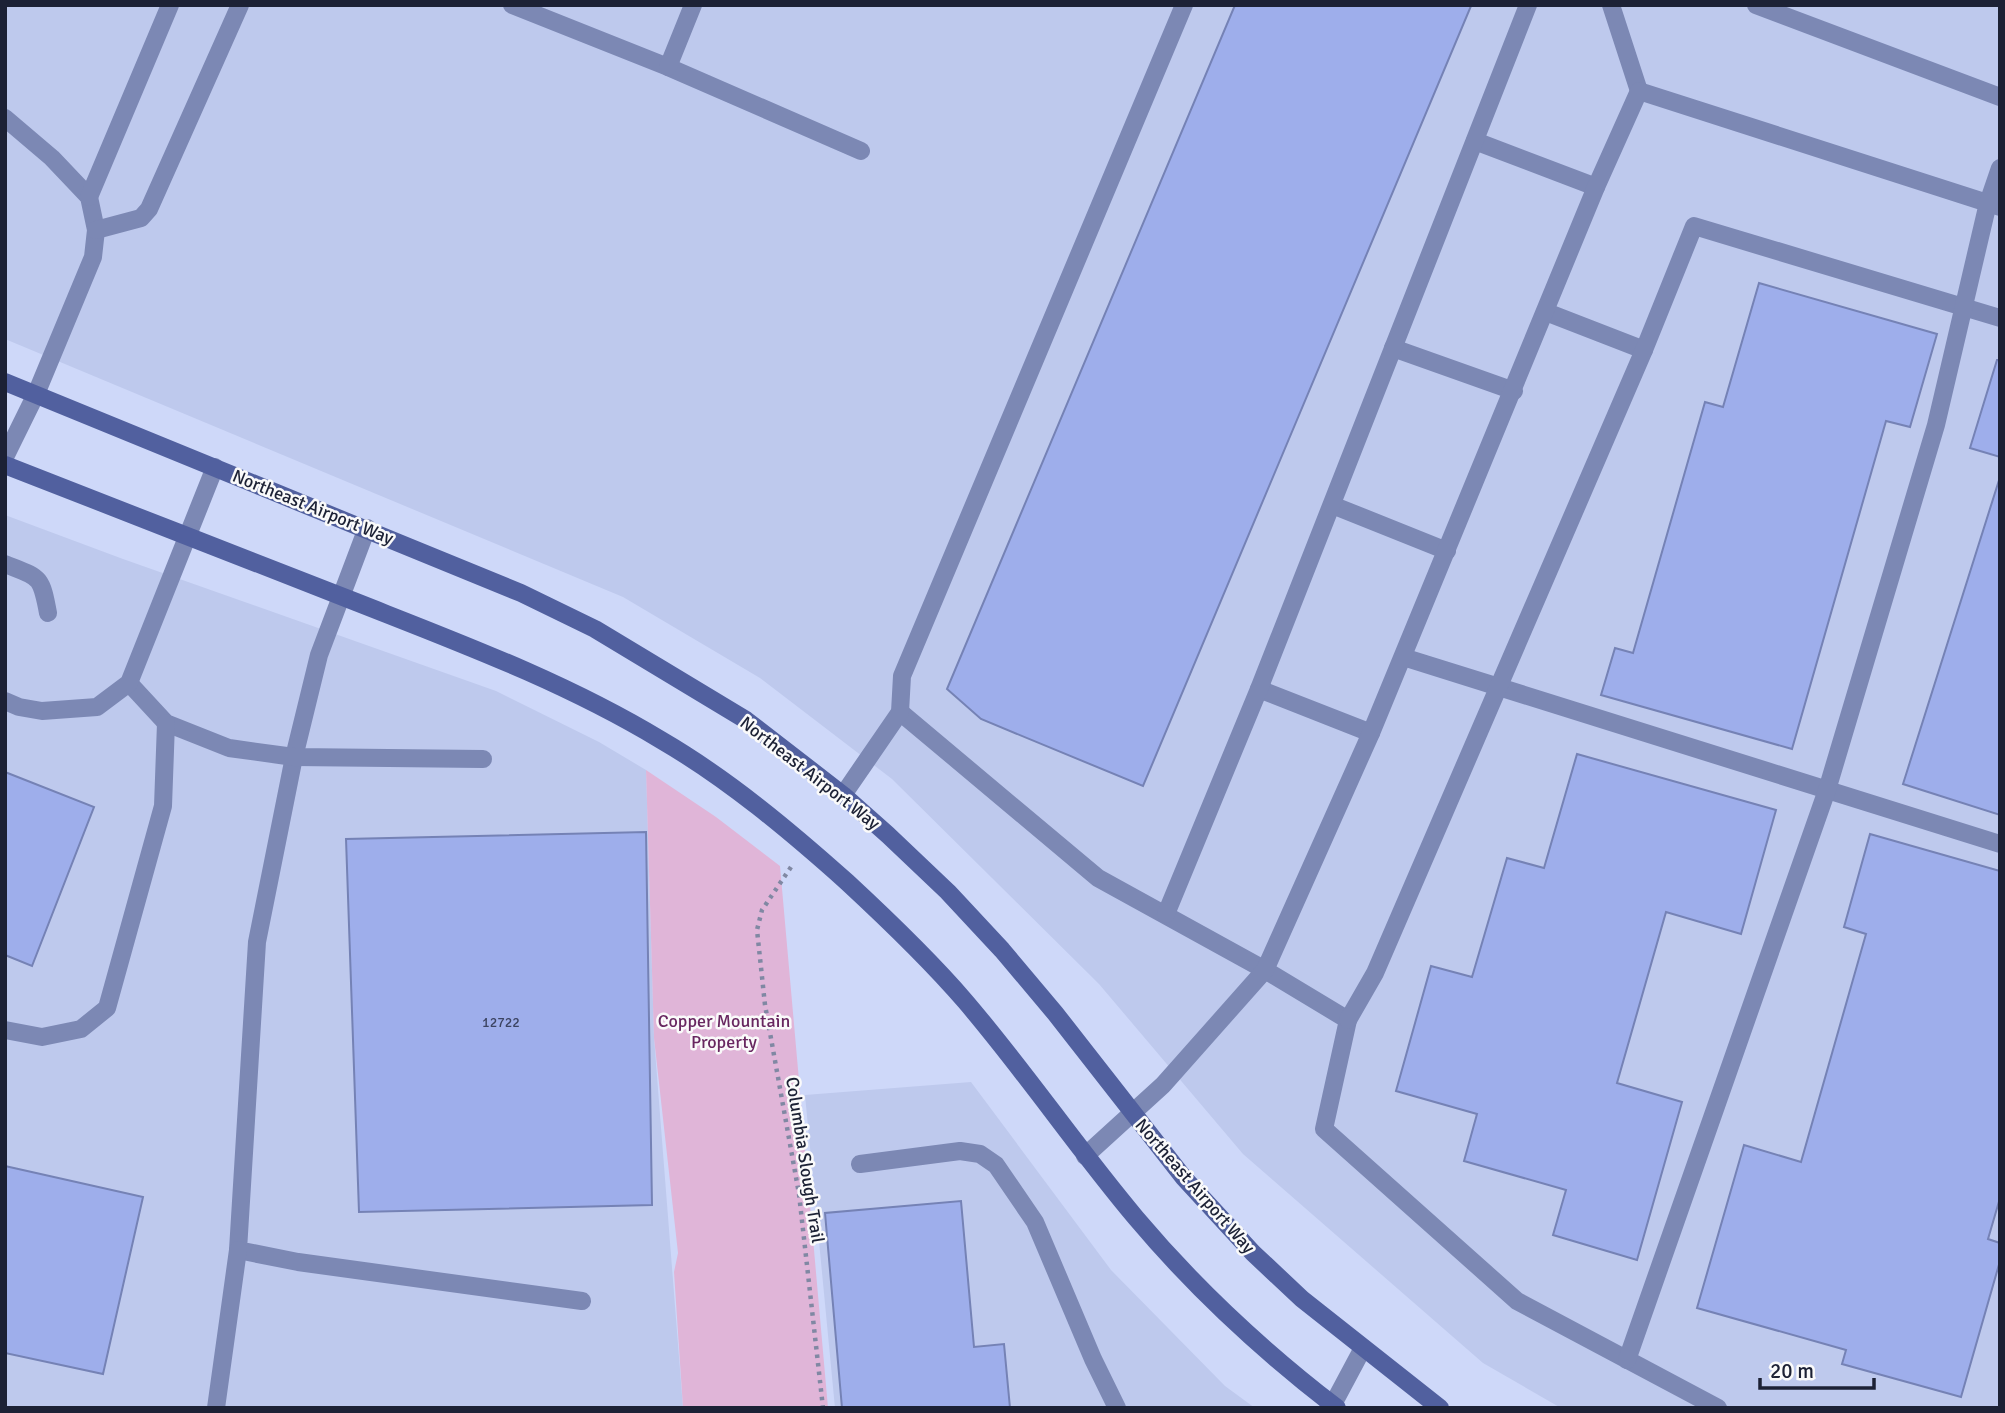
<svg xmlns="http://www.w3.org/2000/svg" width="2005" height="1413" viewBox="0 0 2005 1413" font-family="Signika,sans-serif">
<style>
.built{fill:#bec9ed}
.green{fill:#e0b5d8}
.building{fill:#9eaeeb;stroke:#7582b5;stroke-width:2}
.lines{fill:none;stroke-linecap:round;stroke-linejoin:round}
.path{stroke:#8088a3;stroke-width:4.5;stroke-dasharray:3.5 5;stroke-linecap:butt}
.lane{stroke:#7c88b4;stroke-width:18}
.secondary{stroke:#51609f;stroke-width:18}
.labels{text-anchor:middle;stroke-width:5;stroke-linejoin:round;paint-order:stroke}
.number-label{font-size:14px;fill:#3c4462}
.street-label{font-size:18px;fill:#1c2135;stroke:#fafafa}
.park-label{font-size:18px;fill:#682760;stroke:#fafafa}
</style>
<rect width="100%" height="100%" fill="#ced8f9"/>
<g class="built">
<polygon points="5,5 2000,5 2000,1408 1561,1408 1483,1363 1243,1154 1099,984 892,779 760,678 623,597 5,339"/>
<polygon points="5,515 123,559 496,691 599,742 646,770 654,1038 683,1408 5,1408"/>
<polygon points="971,1082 1111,1270 1225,1386 1255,1408 835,1408 805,1095"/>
</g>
<polygon class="green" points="646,770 716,817 780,866 828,1408 683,1408 674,1272 678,1253 654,1038"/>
<g class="building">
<polygon points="1235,5 1471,6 1143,786 981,719 947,689"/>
<polygon points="1759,283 1937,334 1910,427 1886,421 1792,749 1601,695 1615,648 1633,653 1705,402 1723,407"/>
<polygon points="1997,360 2000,360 2000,457 1970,448"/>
<polygon points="2000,477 2000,815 1903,784"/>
<polygon points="1577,754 1776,810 1741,934 1666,912 1617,1083 1682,1102 1637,1260 1553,1235 1566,1190 1464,1161 1477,1114 1396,1091 1431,966 1472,977 1507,858 1544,868"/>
<polygon points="5,772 94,807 32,966 5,955"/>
<polygon points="646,832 652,1205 359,1212 346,839"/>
<polygon points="1870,834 2000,871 2000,1198 1988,1239 2000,1243 2000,1261 1961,1397 1842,1364 1846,1350 1697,1308 1744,1145 1801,1162 1866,934 1844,927"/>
<polygon points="5,1166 143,1197 103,1374 5,1353"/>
<polygon points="961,1201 974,1347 1004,1344 1010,1408 842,1408 825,1213"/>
</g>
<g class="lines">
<polyline class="path" points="791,867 762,910 757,930 765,1005 799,1194 823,1408"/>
<g class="lane">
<polyline points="512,5 668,67 861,151"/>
<polyline points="1611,5 1639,91"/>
<polyline points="1756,5 2000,97"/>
<polyline points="668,67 693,5"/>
<polyline points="5,118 52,158 89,197 96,230 93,257 36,394 5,457"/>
<polyline points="1475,141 1596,187"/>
<polyline points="89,197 170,5"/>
<polyline points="96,230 141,218 149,209 240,5"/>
<polyline points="1546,312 1644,350"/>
<polyline points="1393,348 1514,391"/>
<polyline points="1332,505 1447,551"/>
<polyline points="367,528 319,655 294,757 257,942 238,1250 298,1262 582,1301"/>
<path d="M 5,564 C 40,578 41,575 48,613"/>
<polyline points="1403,657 2000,844"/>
<polyline points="129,683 166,723 229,748 294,757 483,759"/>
<polyline points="1259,689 1371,733"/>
<polyline points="5,701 19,707 42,711 97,707 129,683 215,467"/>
<polyline points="900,712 1098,878 1265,970 1348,1020 1324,1129 1517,1301 1718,1408"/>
<polyline points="843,795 900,712 902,676 1184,5"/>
<polyline points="1166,914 1259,689 1528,5"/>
<polyline points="1348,1020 1375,973 1644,350 1694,226 2000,318"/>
<polyline points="5,1030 42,1037 81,1029 107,1008 163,806 166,723"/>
<polyline points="1085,1156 1163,1085 1265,970 1371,733 1596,187 1639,91 2000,207"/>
<polyline points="860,1164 960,1151 980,1154 996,1165 1035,1222 1093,1359 1117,1408"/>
<polyline points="1627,1360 1827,790 1936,425 1988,203 2000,168"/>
<polyline points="216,1408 238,1250"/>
<polyline points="1331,1408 1363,1348"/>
</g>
<g class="secondary">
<polyline points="5,382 521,593 595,629 746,720 843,795 888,835 948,892 1002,950 1055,1013 1184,1178 1253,1253 1302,1299 1440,1408"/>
<path d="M 5,465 C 122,511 239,556 356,602 C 460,643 565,682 661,740 C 728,779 790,831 847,882 C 888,920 929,959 965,1001 C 1025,1071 1077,1148 1136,1218 C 1195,1288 1264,1352 1337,1408"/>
</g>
</g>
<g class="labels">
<g class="number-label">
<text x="501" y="1027">12722</text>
</g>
<g class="street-label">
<text transform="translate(313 507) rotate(22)" y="6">Northeast Airport Way</text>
<text transform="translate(810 773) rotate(38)" y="6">Northeast Airport Way</text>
<text transform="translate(805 1160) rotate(81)" y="6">Columbia Slough Trail</text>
<text transform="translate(1195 1186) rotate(49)" y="6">Northeast Airport Way</text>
</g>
<g class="park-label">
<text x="724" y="1027">Copper Mountain<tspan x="724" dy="21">Property</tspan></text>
</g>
</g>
<rect width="2005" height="1413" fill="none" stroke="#1c2135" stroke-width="14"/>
<path d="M1760 1378v10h114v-10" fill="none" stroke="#1c2135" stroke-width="3.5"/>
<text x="1770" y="1378" font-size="21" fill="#1c2135" stroke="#fafafa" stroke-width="5" paint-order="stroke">20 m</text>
</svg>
